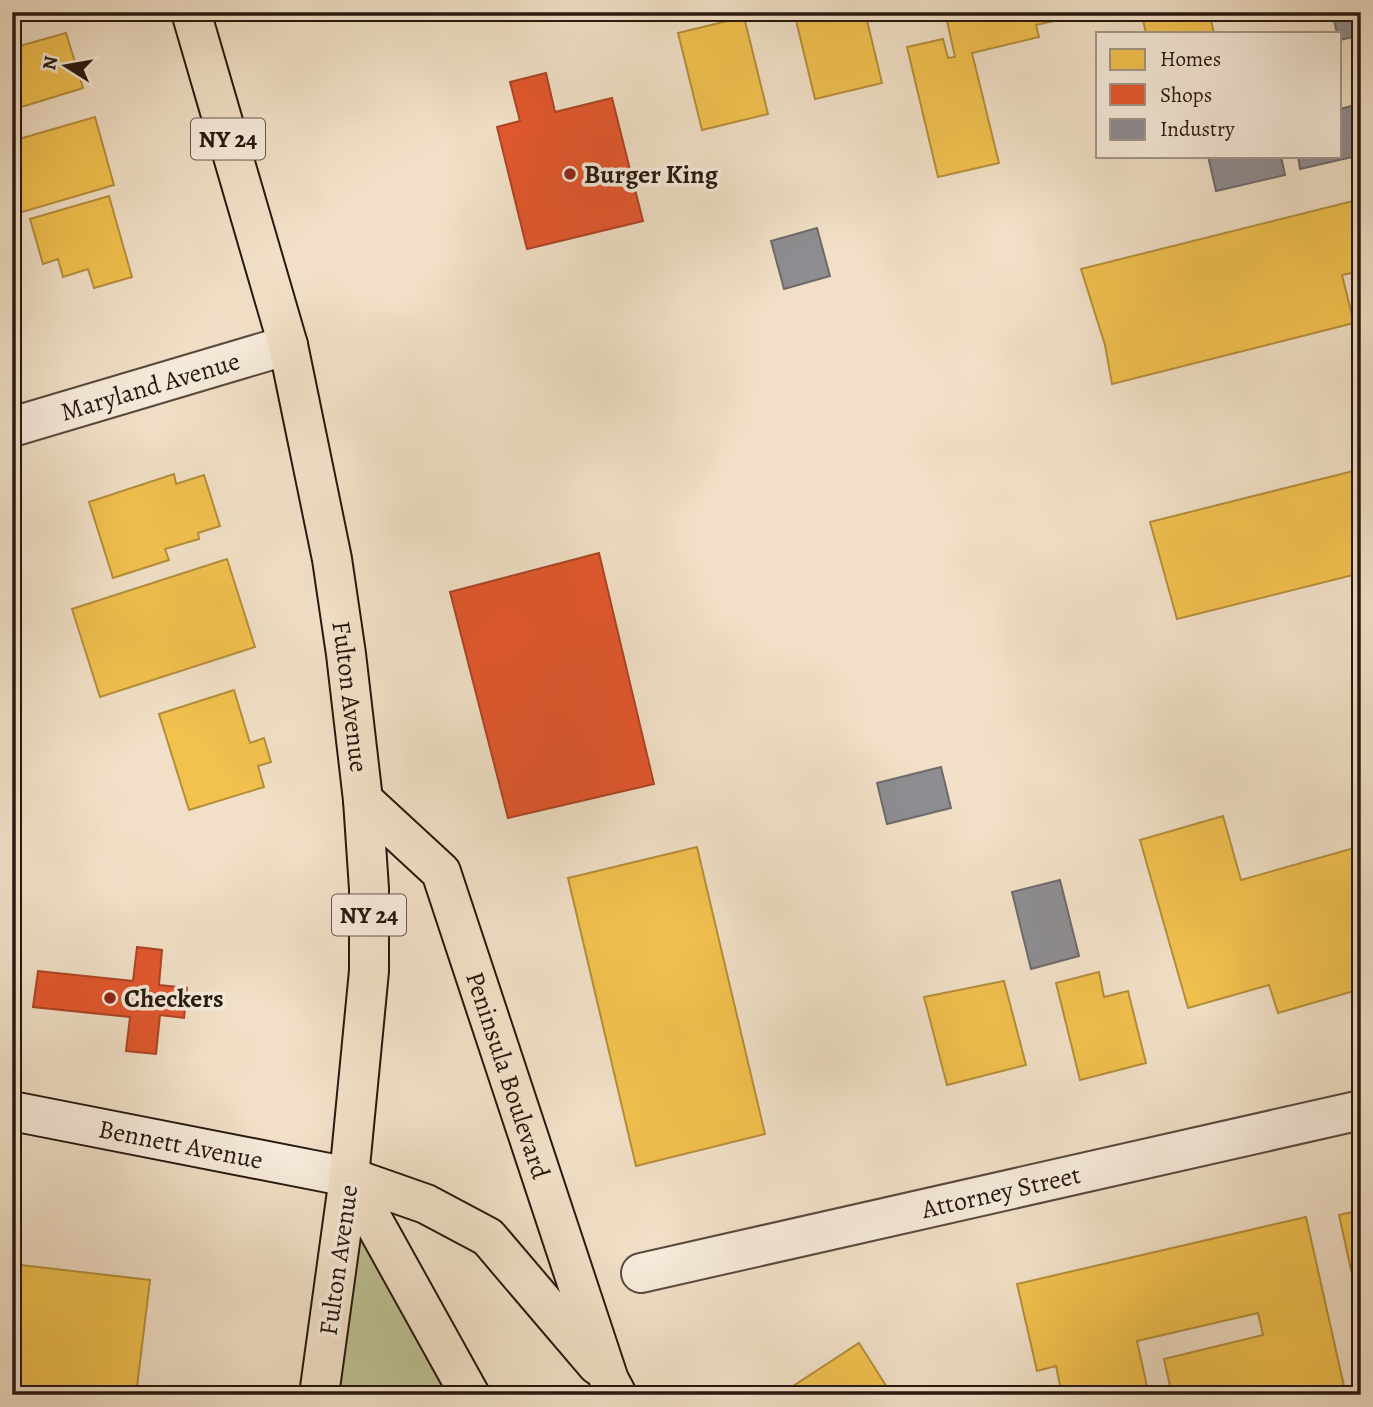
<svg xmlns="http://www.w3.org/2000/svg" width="1373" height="1407" viewBox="0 0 1373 1407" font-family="Alegreya,serif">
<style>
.green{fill:#bdc193;stroke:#726c52;stroke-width:2}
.homes{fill:#f2c14e;stroke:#b58e3b;stroke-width:2}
.shops{fill:#e4572e;stroke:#ab4425;stroke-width:2}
.industry{fill:#8d8d92;stroke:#6e6a6b;stroke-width:2}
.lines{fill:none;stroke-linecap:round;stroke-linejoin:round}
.street-casing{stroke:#594a3e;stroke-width:42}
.secondary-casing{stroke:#261810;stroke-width:42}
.primary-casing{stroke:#261810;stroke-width:42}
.street{stroke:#f6ebdb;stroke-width:38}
.secondary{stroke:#f6ebdb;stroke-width:38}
.primary{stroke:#f1e0c7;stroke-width:38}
.poi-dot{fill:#8f2418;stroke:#f6ebdb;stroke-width:2.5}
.labels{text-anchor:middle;stroke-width:7;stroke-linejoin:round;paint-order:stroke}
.shield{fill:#f6ebdb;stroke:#64574d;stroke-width:2}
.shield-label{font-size:24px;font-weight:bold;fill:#261810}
.poi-label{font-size:26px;font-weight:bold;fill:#261810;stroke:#f6ebdb;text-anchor:start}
.street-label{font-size:26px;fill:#261810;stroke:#f6ebdb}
</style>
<rect width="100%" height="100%" fill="#f1e0c7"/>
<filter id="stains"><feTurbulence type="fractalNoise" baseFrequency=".00286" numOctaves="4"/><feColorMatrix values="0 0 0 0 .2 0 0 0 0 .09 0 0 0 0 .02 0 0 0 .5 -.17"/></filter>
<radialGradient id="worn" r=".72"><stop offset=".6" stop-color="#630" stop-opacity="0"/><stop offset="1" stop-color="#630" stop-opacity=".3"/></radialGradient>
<polygon class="green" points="349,1177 467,1395 319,1395"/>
<g class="homes">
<polygon points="794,12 865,12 882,83 815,99"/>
<polygon points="945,12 1062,12 1063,19 1036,25 1039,37 972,53 999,163 938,177 907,47 943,39 948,58 955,57"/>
<polygon points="1141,12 1209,12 1214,33 1146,33"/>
<polygon points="744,17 768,114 702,130 678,33"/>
<polygon points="66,33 83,88 12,110 12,48"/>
<polygon points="95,117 114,185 12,215 12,141"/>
<polygon points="109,196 132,277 94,288 88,269 63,277 58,259 43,264 30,219"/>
<polygon points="1361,199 1361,271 1342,275 1354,323 1112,384 1105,345 1081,269"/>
<polygon points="1361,469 1361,573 1177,619 1150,522"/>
<polygon points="174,474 176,484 204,475 220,526 198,533 199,539 165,549 169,560 113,578 89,502"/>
<polygon points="227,559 255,647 100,697 72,609"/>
<polygon points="234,690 250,743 264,738 271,762 258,766 264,787 189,810 159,714"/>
<polygon points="1223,816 1241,880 1361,846 1361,989 1278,1013 1269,985 1188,1008 1140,840"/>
<polygon points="697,847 765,1134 636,1166 568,878"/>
<polygon points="1099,972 1104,997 1128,991 1146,1063 1080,1080 1056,983"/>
<polygon points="1004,981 1026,1065 947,1085 924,997"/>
<polygon points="1361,1210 1361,1315 1339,1215"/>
<polygon points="1306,1217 1346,1395 1172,1395 1164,1359 1263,1335 1258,1313 1137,1341 1149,1395 1062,1395 1056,1366 1037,1371 1017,1284"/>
<polygon points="12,1264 150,1280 136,1395 12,1395"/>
<polygon points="859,1343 892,1395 790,1395 787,1390"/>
</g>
<g class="shops">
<polygon points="546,73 555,112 612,98 643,221 527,249 497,127 520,121 510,82"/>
<polygon points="599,553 654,784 508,818 450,592"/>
<polygon points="137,947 162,950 159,985 187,988 184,1018 160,1015 156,1054 126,1051 130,1017 33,1007 38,971 133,981"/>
</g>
<g class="industry">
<polygon points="1332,12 1361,12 1361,35 1340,40 1340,33 1337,33"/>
<polygon points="1359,104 1361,155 1300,169 1298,156 1340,156 1340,109"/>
<polygon points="1208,156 1281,156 1285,175 1216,191"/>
<polygon points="817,228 830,276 784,289 771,241"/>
<polygon points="941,767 951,808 887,824 877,783"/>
<polygon points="1060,880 1079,956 1031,969 1012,892"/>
</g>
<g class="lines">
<g class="street-casing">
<g id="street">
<path id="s1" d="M 12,427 L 288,345"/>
<path id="s2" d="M 641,1273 L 1361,1110"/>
</g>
</g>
<g class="secondary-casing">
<g id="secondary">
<path id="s3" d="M 12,1111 L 349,1177"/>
</g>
</g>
<g class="primary-casing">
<g id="primary">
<path id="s4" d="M 191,12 L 288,345 L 332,559 L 346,654 L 363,800 L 369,889 L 369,971 L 349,1177 L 319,1395"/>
<path id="s5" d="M 363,800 L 441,872 L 609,1380 L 617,1395"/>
<polyline points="349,1177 426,1204 488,1237 597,1365"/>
<polyline points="349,1177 470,1395"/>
</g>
</g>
<use href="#street" class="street"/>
<use href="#secondary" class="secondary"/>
<use href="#primary" class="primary"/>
</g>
<g class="poi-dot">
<circle cx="570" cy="174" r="7"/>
<circle cx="110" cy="998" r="7"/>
</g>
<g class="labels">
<g class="shield">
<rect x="191" y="118.5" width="74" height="41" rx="5"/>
<rect x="332" y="894.5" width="74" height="41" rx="5"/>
</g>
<g class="shield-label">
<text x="228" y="147">NY 24</text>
<text x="369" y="923">NY 24</text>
</g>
<g class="poi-label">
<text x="584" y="183">Burger King</text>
<text x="124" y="1007">Checkers</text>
</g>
<g class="street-label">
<text dy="9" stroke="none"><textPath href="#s1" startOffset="144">Maryland Avenue</textPath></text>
<text dy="9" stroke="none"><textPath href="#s4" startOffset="704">Fulton Avenue</textPath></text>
<text dy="9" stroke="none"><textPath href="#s5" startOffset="320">Peninsula Boulevard</textPath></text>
<text dy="9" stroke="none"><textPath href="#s3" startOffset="172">Bennett Avenue</textPath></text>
<text dy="9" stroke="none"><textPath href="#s2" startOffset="369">Attorney Street</textPath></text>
<text transform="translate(338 1260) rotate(-82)" y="9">Fulton Avenue</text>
</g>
</g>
<rect width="1373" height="1407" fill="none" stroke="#f1e0c7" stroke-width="42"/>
<rect x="14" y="14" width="1345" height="1379" fill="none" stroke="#261810" stroke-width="3.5"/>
<rect x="21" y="21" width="1331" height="1365" fill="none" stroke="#261810" stroke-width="2"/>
<rect x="1096" y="32" width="245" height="126" fill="#f6ebdb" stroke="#a3978a" stroke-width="2"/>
<rect x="1110" y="49" width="35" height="21" fill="#f2c14e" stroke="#a3978a" stroke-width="2"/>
<text x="1160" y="66" font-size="21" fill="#261810">Homes</text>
<rect x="1110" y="84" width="35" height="21" fill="#e4572e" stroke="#a3978a" stroke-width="2"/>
<text x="1160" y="102" font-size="21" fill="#261810">Shops</text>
<rect x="1110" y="119" width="35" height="21" fill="#8d8d92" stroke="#a3978a" stroke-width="2"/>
<text x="1160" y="136" font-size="21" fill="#261810">Industry</text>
<g transform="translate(66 66) rotate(281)" stroke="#f6ebdb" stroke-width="5" paint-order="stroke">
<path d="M0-5L12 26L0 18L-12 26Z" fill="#261810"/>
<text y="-10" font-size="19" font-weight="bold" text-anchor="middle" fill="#261810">N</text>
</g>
<rect width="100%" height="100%" filter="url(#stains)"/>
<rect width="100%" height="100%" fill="url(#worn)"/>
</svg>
